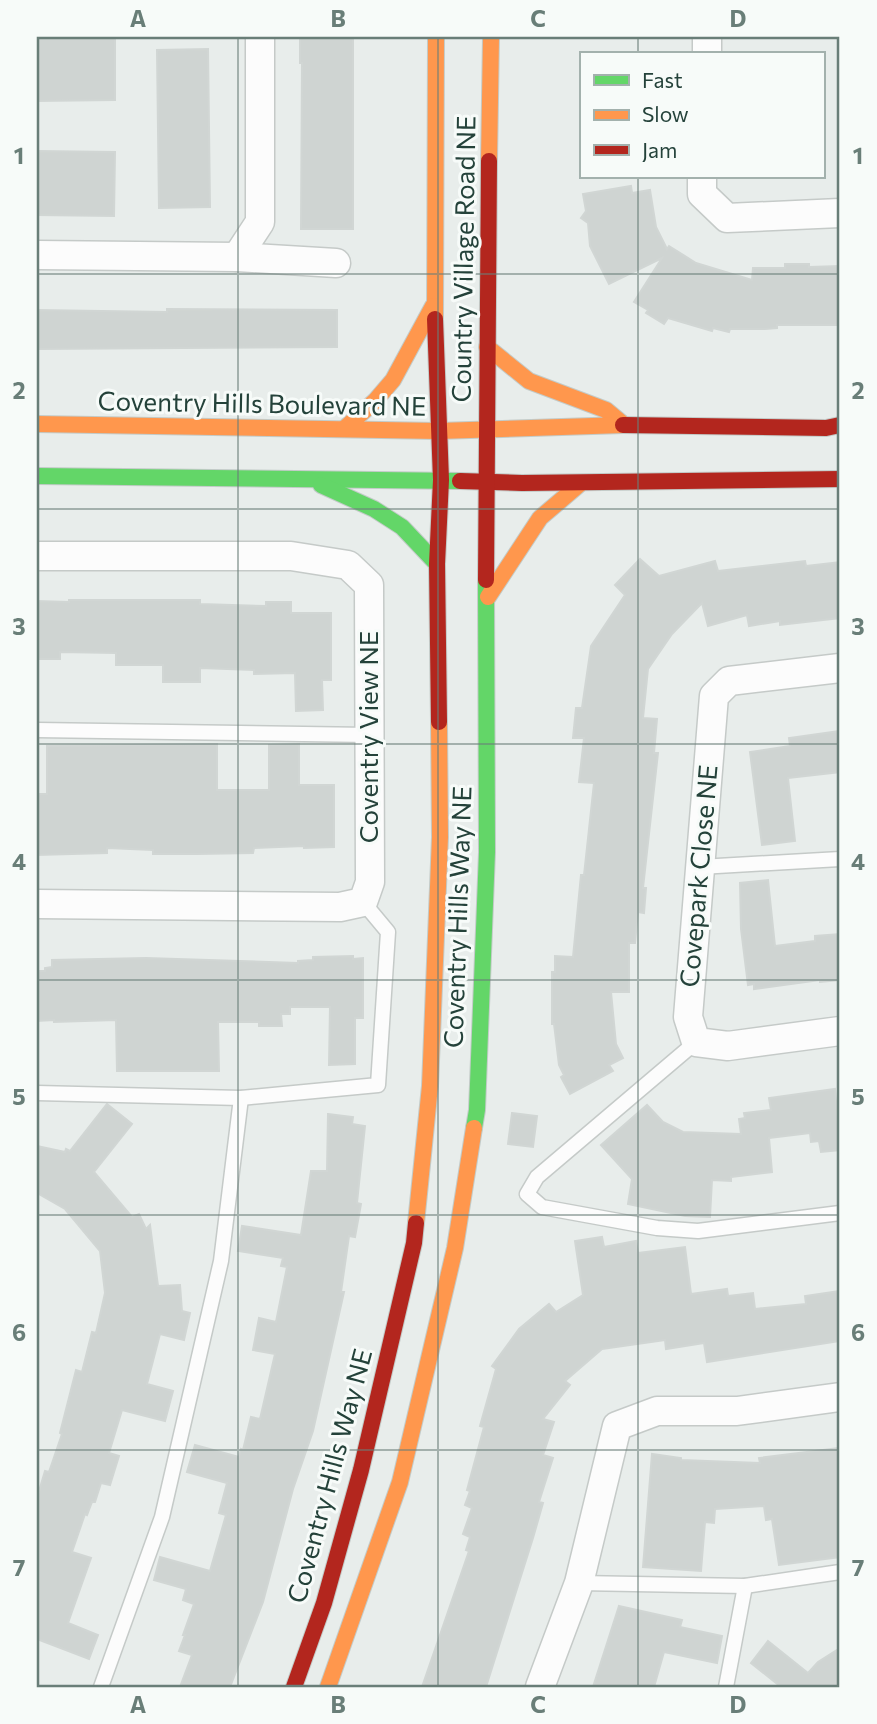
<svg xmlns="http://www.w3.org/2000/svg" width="877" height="1724" viewBox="0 0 877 1724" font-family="Commissioner,sans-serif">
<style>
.building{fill:#cfd4d2;stroke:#d1d6d4;stroke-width:2}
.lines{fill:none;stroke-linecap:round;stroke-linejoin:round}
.lane-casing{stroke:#c5cac8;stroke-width:17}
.street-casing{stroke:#c5cac8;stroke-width:31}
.fast-casing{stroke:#c3cbc8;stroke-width:18}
.slow-casing{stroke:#c3cbc8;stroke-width:18}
.jam-casing{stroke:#c3cbc8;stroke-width:18}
.lane{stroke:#fcfcfc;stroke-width:14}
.street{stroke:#fcfcfc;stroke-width:28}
.fast{stroke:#63d668;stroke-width:16}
.slow{stroke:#ff974d;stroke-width:16}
.jam{stroke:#b3261e;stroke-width:16}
.grid{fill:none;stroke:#697e78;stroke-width:2;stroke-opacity:0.55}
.labels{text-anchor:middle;stroke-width:6;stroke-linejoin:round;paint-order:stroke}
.street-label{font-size:26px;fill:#24423a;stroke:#f7fbf9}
.neatline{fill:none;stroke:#697e78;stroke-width:2.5}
.grid-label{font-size:23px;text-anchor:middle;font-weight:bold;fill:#697e78}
</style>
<rect width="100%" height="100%" fill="#e8edeb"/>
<g class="building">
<polygon points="300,37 353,37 353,229 301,229 302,63 300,63"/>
<polygon points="37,38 115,38 115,100 37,101"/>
<polygon points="208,49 210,207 159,208 157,50"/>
<polygon points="37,151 115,152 114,216 37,215"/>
<polygon points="631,186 632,193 650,190 656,227 667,249 669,246 696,263 752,280 753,268 785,268 785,264 809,264 809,267 840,266 840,325 777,325 777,328 765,329 730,329 729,332 713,328 712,331 668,318 664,324 646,313 648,310 634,302 662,258 609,284 590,246 588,223 581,218 586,211 583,194"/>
<polygon points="167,309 337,310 337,347 37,349 37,310 167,312"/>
<polygon points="640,559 659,576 715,561 718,571 805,561 806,566 840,562 840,618 780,625 780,621 749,626 747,615 708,626 702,603 672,634 648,669 643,718 657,719 654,753 658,753 643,888 646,888 644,913 638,912 635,943 629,943 629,992 611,992 616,1044 623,1058 609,1065 613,1071 570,1094 561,1077 564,1075 559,1065 554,1024 552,1024 552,972 555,972 555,956 573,957 581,875 584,875 594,783 579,782 584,738 573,738 576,708 582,708 591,646 625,595 615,585"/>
<polygon points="69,600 200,600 200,604 266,606 266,602 291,602 291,613 331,613 331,680 322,680 323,710 296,711 295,673 254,674 254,670 200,668 200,682 163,682 163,665 116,665 116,653 60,652 60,659 37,659 37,601 69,602"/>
<polygon points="840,731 840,772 788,778 795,841 762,845 750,752 790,746 789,738"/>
<polygon points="217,744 217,790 269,790 269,745 299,744 299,785 334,785 334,847 304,848 304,846 254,848 253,853 197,854 153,854 153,850 107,848 107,853 37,855 37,794 47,794 47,746"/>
<polygon points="768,880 775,946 815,941 815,936 840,934 840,980 820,982 820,980 754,989 754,984 748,985 741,929 740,883"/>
<polygon points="353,956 353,959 363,958 363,1018 355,1018 355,1064 329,1065 330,1007 290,1007 290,1014 281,1014 282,1026 259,1026 259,1022 218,1022 219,1071 117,1071 116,1020 54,1022 54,1020 37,1021 37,971 45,971 45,968 52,967 52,960 146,958 298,963 298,961 313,960 313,957"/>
<polygon points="835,1089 840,1150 821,1152 819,1141 811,1142 810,1133 769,1138 772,1172 731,1177 731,1181 712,1180 710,1217 685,1216 628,1204 632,1179 601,1145 647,1105 663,1122 683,1132 741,1134 739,1119 745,1118 744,1113 771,1110 769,1098"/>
<polygon points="107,1104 132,1124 94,1172 132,1217 139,1214 146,1229 150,1225 158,1286 180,1285 182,1311 190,1313 184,1340 160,1334 147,1384 173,1391 165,1421 122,1410 109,1453 119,1456 110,1485 101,1483 95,1502 92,1502 87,1515 85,1514 72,1552 91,1558 68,1623 98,1635 89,1659 37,1639 37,1498 45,1471 49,1472 62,1434 60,1433 76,1370 82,1372 92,1332 96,1333 105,1293 100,1251 65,1209 37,1193 37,1146 65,1152 66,1149 70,1151"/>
<polygon points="512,1113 537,1116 533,1147 508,1144"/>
<polygon points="328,1114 353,1117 352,1124 365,1126 357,1203 361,1204 355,1237 349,1236 341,1292 344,1292 313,1431 293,1489 263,1602 230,1687 180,1687 192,1655 179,1651 185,1635 183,1635 194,1604 183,1600 186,1589 154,1580 160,1557 210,1571 226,1515 219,1513 227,1483 187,1472 195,1445 239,1457 241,1449 243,1450 251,1417 260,1419 275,1354 253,1350 259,1318 276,1322 287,1267 281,1266 283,1258 238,1251 242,1226 301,1235 311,1171 327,1171"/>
<polygon points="602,1237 604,1247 636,1241 638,1253 685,1247 691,1294 727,1289 728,1296 753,1293 755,1309 806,1304 805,1296 840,1291 840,1341 707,1362 704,1343 666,1349 665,1340 602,1349 565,1381 570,1385 543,1419 554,1422 543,1455 553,1458 539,1502 543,1503 533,1538 486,1687 422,1687 469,1551 466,1550 470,1537 463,1534 472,1508 465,1505 470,1491 467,1490 484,1427 480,1426 496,1369 492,1366 519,1329 549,1304 556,1312 583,1295 575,1241"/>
<polygon points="840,1448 840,1557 779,1565 772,1519 766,1520 764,1506 715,1509 714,1523 705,1522 701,1571 643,1567 652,1454 681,1458 681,1460 760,1463 759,1458"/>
<polygon points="619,1606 682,1620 680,1627 722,1636 717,1663 664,1652 654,1687 593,1687"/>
<polygon points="768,1641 808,1673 818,1662 840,1648 840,1687 781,1687 751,1663"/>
</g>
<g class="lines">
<g class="lane-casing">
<g id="lane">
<polyline points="37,730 369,735"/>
<polyline points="700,867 840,859"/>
<polyline points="696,1042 537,1177 527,1194 542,1207 657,1228 698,1231 840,1213"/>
<polyline points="37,1093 241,1098 378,1085 388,932 363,902"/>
<polyline points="579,1583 745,1586 840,1572"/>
<polyline points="101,1687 162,1517 221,1261 241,1098"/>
<polyline points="726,1687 745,1586"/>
</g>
</g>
<g class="street-casing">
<g id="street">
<polyline points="707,54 707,37"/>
<polyline points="702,177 702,194 727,218 840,213"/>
<polyline points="37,255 237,257 260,222 260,37"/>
<polyline points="237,257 336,263"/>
<polyline points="37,556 291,556 348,565 369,585 370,882 363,902 340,907 37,904"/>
<polyline points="840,668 729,681 714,696 688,1017 696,1042 728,1046 840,1031"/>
<polyline points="540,1687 579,1583 617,1426 657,1411 737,1411 840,1397"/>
</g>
</g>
<g class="fast-casing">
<g id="fast">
<polyline points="37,476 460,481"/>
<polyline points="321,485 374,509 402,527 437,564"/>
<polyline points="474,1128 477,1110 487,852 486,580"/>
</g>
</g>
<g class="slow-casing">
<g id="slow">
<polyline points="489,161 491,37"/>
<polyline points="435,319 436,37"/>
<polyline points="487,347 529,381 606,410 624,425"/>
<polyline points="37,424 438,431 623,425"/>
<polyline points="344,429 375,401 393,380 433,306"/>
<polyline points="488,597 540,518 581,483"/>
<polyline points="416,1223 430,1086 440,837 439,722"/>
<polyline points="328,1687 400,1482 455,1248 474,1128"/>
</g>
</g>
<g class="jam-casing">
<g id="jam">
<polyline points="435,319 441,480 437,564 439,722"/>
<polyline points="623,425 826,428 840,425"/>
<polyline points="460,481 522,483 840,479"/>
<polyline points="486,580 489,161"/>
<polyline points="294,1687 324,1603 361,1470 414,1243 416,1223"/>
</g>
</g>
<use href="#lane" class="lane"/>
<use href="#street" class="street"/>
<use href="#fast" class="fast"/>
<use href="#slow" class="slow"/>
<use href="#jam" class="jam"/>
</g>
<path class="grid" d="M 238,37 L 238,1687M 438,37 L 438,1687M 638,37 L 638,54M 638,177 L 638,1687M 37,274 L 840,274M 37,509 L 840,509M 37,744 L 840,744M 37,980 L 840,980M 37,1215 L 840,1215M 37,1450 L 840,1450"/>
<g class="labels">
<g class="street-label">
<text transform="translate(464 259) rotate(-89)" y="9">Country Village Road NE</text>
<text transform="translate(262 404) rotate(1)" y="9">Coventry Hills Boulevard NE</text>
<text transform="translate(369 737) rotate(-90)" y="9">Coventry View NE</text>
<text transform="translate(699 876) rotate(-85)" y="9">Covepark Close NE</text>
<text transform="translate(458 917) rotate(-88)" y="9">Coventry Hills Way NE</text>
<text transform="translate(330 1476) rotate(-75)" y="9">Coventry Hills Way NE</text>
</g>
</g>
<rect width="877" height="1724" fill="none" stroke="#f7fbf9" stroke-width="77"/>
<rect x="580" y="52" width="245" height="126" fill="#f7fbf9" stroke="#a3b1ad" stroke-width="2"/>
<rect x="594" y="75" width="35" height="10" fill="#63d668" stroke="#a3b1ad" stroke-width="2"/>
<text x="642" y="88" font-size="21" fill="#24423a">Fast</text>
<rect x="594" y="110" width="35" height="10" fill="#ff974d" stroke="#a3b1ad" stroke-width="2"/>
<text x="642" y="122" font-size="21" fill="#24423a">Slow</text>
<rect x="594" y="145" width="35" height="10" fill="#b3261e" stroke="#a3b1ad" stroke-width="2"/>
<text x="642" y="158" font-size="21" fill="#24423a">Jam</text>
<rect x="38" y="38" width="800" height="1648" class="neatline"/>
<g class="grid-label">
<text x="138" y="27">A</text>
<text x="338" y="27">B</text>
<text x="538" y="27">C</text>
<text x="738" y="27">D</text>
<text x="19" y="164">1</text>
<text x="858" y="164">1</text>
<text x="19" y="399">2</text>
<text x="858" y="399">2</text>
<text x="19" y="635">3</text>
<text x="858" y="635">3</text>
<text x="19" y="870">4</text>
<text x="858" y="870">4</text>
<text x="19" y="1105">5</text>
<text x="858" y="1105">5</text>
<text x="19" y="1341">6</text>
<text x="858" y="1341">6</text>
<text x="19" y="1576">7</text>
<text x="858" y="1576">7</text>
<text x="138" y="1713">A</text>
<text x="338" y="1713">B</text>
<text x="538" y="1713">C</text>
<text x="738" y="1713">D</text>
</g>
</svg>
